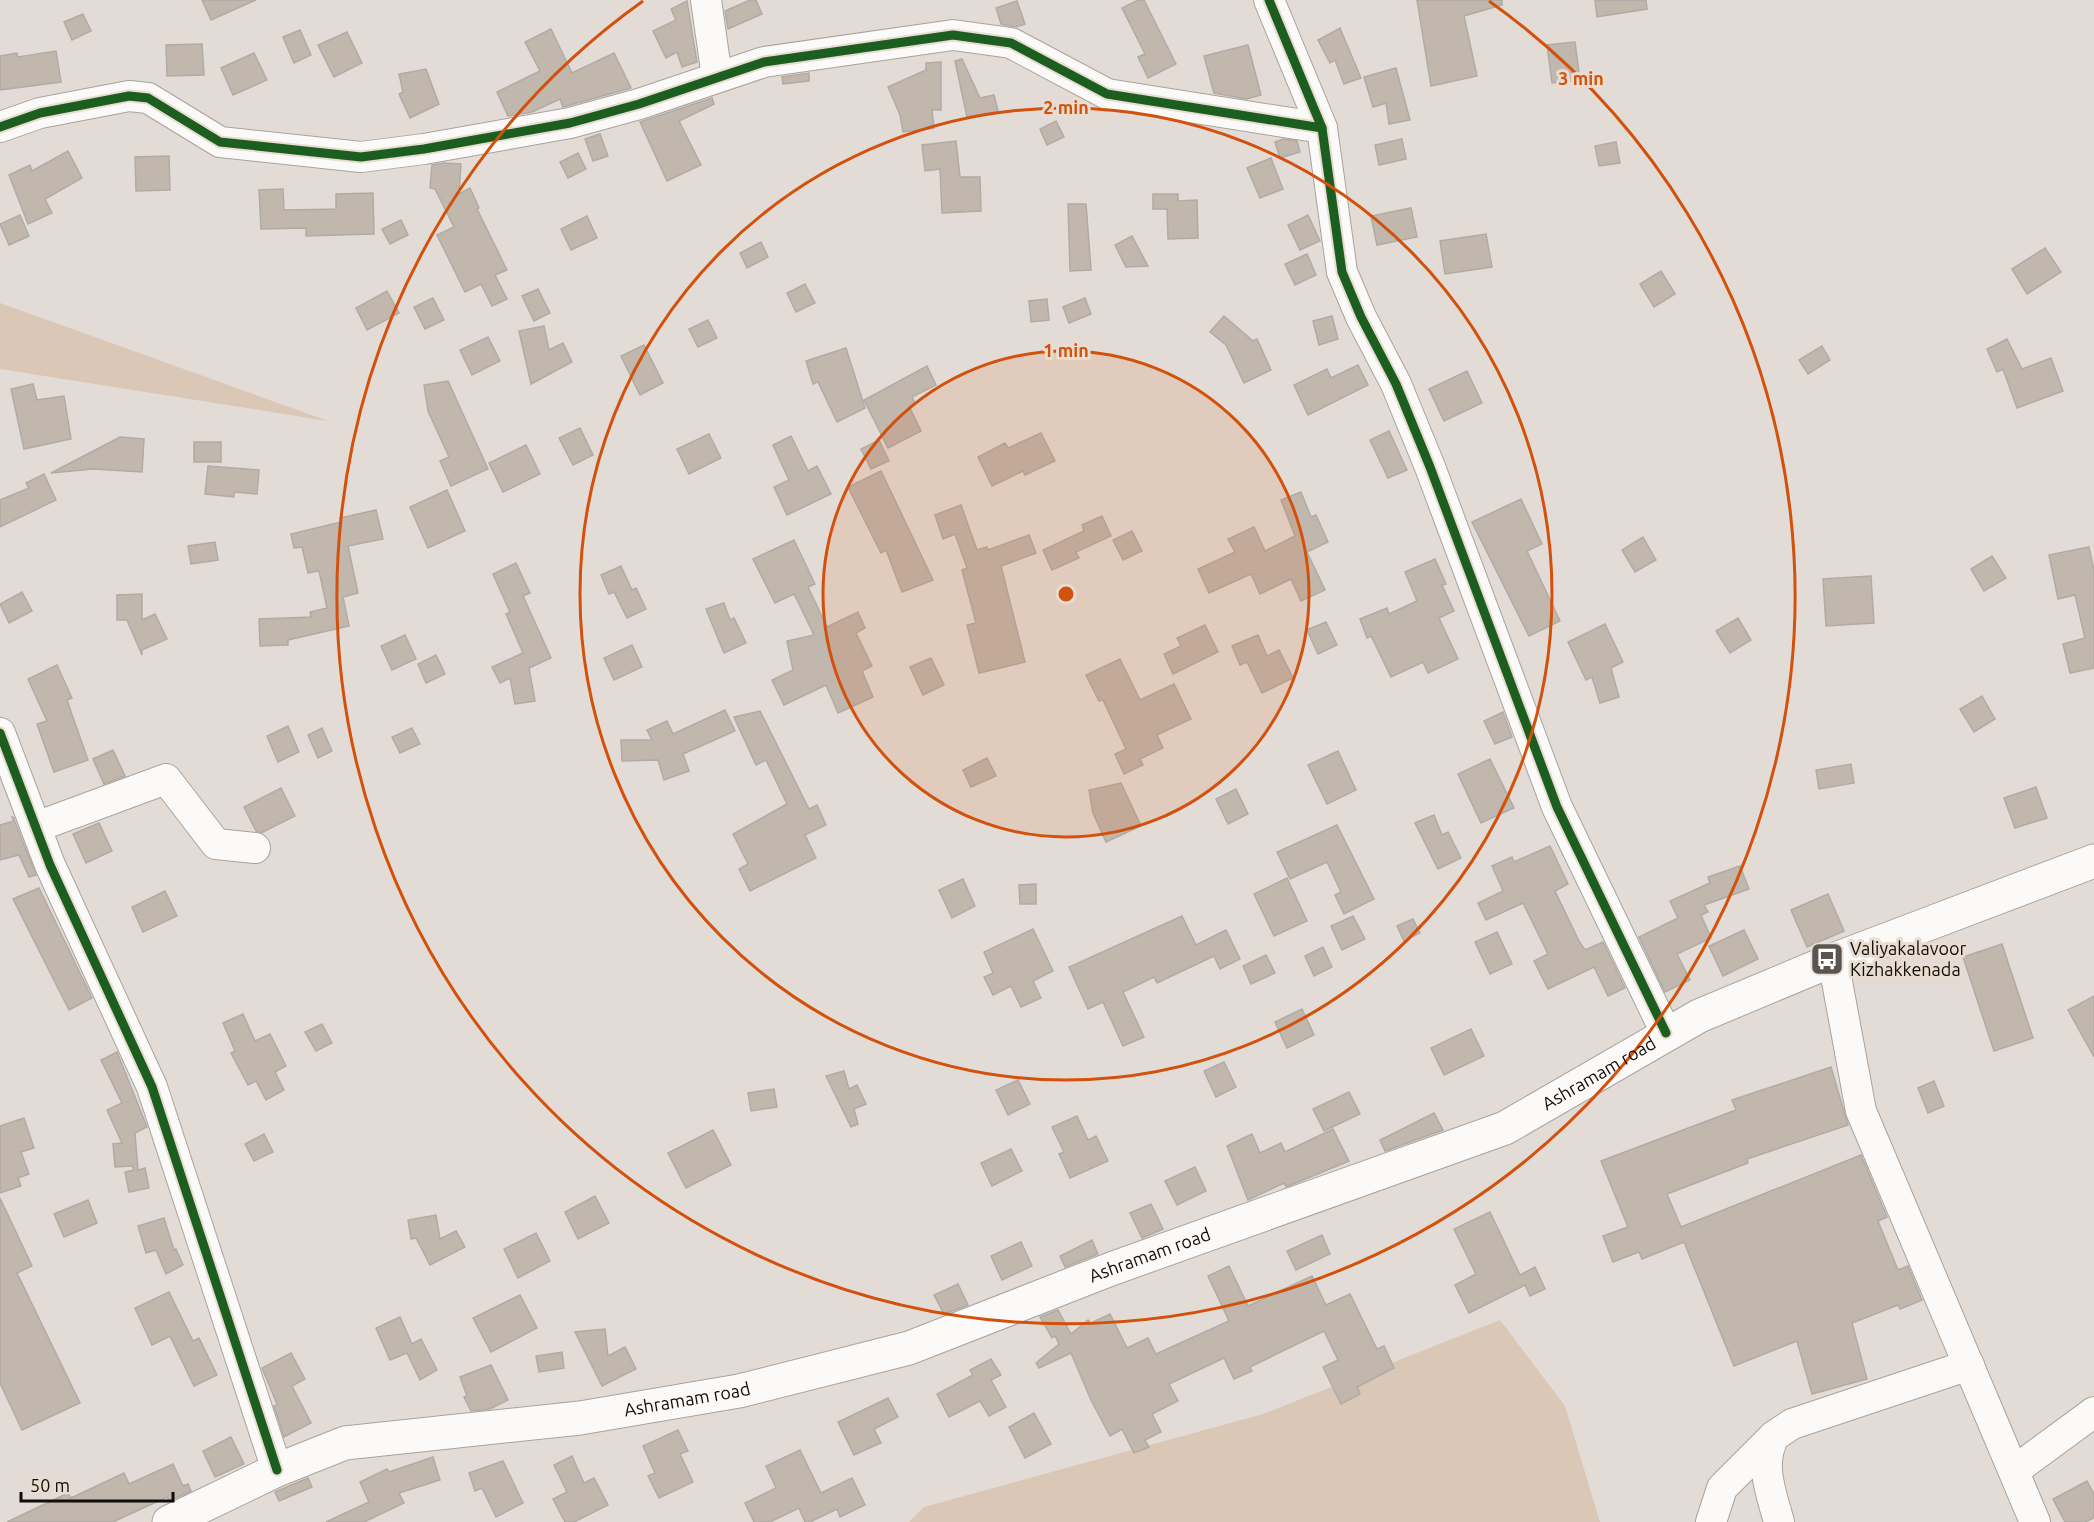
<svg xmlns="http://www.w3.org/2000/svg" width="2094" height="1522" viewBox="0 0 2094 1522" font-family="Ubuntu,sans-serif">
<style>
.green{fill:#dac7b5}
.building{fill:#c1b7ac;stroke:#b1aba6;stroke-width:1.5}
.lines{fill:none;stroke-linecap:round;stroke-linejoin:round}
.minor-casing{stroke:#a9a39e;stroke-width:32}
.major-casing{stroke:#a9a39e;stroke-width:35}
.minor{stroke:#fbfaf9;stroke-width:30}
.major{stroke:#fbfaf9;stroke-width:33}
.cycleway-casing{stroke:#e9dcd0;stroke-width:13}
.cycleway{stroke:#1b5e20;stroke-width:9}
.ring{fill:none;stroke:#d2510c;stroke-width:3}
.labels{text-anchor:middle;stroke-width:6;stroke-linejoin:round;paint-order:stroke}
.poi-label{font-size:18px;fill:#110d09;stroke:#e9dcd0;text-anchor:start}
.street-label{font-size:18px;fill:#110d09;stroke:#e9dcd0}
.centre{fill:#d2510c;stroke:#e9dcd0;stroke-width:3}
.ring-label{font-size:18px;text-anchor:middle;font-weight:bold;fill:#d2510c;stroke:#e9dcd0;stroke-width:6;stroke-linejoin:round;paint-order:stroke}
</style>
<rect width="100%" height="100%" fill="#e3dcd6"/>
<g class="green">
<polygon points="0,303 328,421 0,369"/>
<polygon points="1500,1320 1565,1406 1600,1522 909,1522 924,1507 1263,1414"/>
</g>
<g class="building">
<polygon points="202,0 256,0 211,20"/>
<polygon points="750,0 756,0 762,14 728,29 725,11"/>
<polygon points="1138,0 1144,0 1176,64 1148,78 1138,57 1145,54 1122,8"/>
<polygon points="1417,0 1502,0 1502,5 1464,16 1477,76 1431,86"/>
<polygon points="1595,0 1646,0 1647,9 1597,17"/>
<polygon points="687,1 697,62 682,67 677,52 666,58 653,31 676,20 671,9"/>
<polygon points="1017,1 1025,24 1016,27 1001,24 996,8"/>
<polygon points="83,14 91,31 72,40 64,22"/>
<polygon points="1340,28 1361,78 1344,84 1335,60 1330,63 1318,40"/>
<polygon points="551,29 572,73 614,53 631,88 563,107 560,99 532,112 508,116 497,92 540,71 525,42"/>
<polygon points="300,30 311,55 294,63 283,37"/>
<polygon points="347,32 362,63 334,77 318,45"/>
<polygon points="1575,42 1580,80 1552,83 1547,45"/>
<polygon points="202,44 204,75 167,76 166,45"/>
<polygon points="1248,45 1261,95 1246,99 1214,93 1204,56"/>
<polygon points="56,51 61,82 0,90 0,56 17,53 18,57"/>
<polygon points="254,53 267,80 233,95 221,68"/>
<polygon points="962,59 980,98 994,95 998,111 967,117 955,61"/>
<polygon points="941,62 941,110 932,110 934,128 903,132 900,115 888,87 926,70 926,63"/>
<polygon points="1396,68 1410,120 1389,124 1386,103 1373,107 1364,77"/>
<polygon points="426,69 439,104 410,118 399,94 403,92 399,74"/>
<polygon points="809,73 809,81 783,84 782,77"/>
<polygon points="712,98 714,104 679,121 701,165 667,181 640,122"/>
<polygon points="1056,121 1064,137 1047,145 1040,129"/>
<polygon points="600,134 608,156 593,161 585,139"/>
<polygon points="1283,139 1297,141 1300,152 1280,158 1275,142"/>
<polygon points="1402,139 1406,159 1379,165 1375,145"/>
<polygon points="956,141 960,177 980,177 981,211 942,213 940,169 925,171 922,145"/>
<polygon points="1616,142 1620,163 1599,166 1595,146"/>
<polygon points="68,151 82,178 45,199 52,213 28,224 9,175 30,165 32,171"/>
<polygon points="578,153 586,169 568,178 560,162"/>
<polygon points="169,156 170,190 136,191 135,157"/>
<polygon points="1271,158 1283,189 1260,198 1247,168"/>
<polygon points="444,163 461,164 459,194 470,188 479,208 477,209 507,270 495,275 507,299 492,306 481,284 465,292 437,235 454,227 435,189 430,188 432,165"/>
<polygon points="283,189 284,210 336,209 336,194 373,193 374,234 306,236 306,228 261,229 259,190"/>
<polygon points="1153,194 1178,194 1178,201 1197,200 1198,238 1168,239 1167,209 1153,209"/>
<polygon points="1068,204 1086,204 1091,270 1070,271"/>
<polygon points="1411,208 1417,237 1377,245 1371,216"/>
<polygon points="20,215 29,236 9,245 0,224"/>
<polygon points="1308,215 1320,241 1300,250 1288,225"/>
<polygon points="587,216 597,238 571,250 561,229"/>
<polygon points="401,220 408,235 390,244 382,229"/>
<polygon points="1486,234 1492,267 1445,274 1440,241"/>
<polygon points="1132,236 1148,266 1126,267 1115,245"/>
<polygon points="761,242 768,257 747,268 740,253"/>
<polygon points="2045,248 2061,272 2027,294 2012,269"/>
<polygon points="1307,254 1316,275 1295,285 1285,264"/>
<polygon points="1661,271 1675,294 1654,307 1640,284"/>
<polygon points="805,284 815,303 796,312 787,293"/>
<polygon points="538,289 550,313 534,321 522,296"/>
<polygon points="387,291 399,313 367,330 356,308"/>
<polygon points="433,298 444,320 425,329 414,307"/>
<polygon points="1085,298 1091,314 1069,323 1063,307"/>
<polygon points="1047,299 1049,320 1031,322 1029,301"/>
<polygon points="1224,316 1253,341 1257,339 1271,370 1244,383 1226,345 1210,332"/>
<polygon points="1332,316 1338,339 1319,345 1313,321"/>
<polygon points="708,320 717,338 698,347 689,329"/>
<polygon points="544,326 549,350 563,343 572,362 531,384 519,331"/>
<polygon points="488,337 500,361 472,375 460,350"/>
<polygon points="2007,339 2022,369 2051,358 2063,391 2017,408 2003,369 1997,372 1987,349"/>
<polygon points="644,345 663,383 640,395 621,356"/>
<polygon points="1822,346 1830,360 1808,374 1799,360"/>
<polygon points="846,348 865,408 837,422 818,382 813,384 806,361"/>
<polygon points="1358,365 1368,385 1308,415 1294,385 1327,369 1331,378"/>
<polygon points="927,366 936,385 912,397 915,403 909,406 921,431 888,448 864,400"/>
<polygon points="1467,371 1482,403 1444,421 1429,389"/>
<polygon points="448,381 488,469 451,486 440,461 449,457 428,411 424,385"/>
<polygon points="33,384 37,400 64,396 71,439 24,449 11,389"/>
<polygon points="580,428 593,455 573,465 559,438"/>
<polygon points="1389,431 1407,470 1388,478 1370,440"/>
<polygon points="1041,433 1055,461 1025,475 1023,471 992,486 978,457 1005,443 1008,448"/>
<polygon points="709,434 721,458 689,474 677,449"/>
<polygon points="791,436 808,471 817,466 831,494 787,515 774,487 789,480 773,445"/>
<polygon points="120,437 144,439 142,472 93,469 51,473"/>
<polygon points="879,440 889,461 871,469 861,449"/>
<rect x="194" y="442" width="27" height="20"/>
<polygon points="526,445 540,474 503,492 489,463"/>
<polygon points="208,466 259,470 257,494 234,492 234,497 205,494"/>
<polygon points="881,471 933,580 902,592 886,550 881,553 848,487"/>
<polygon points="44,474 56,500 0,527 0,500 29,488 26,483"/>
<polygon points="447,490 465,531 428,548 410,507"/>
<polygon points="1301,492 1311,517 1316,515 1328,542 1307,552 1325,590 1301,601 1291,579 1260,594 1251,574 1209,593 1198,569 1235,552 1228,539 1254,527 1265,551 1295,536 1281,500"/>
<polygon points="1521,499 1542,544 1527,551 1560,621 1529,636 1472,522"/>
<polygon points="961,505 977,550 987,547 988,550 1029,535 1036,553 1001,566 1025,662 979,673 967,625 976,623 962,570 967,568 955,534 943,539 935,515"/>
<polygon points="376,510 383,539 348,546 358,593 343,597 349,626 288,640 288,645 260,646 259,619 311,617 310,612 327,608 319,571 308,573 302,547 294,548 291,534 341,522 340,518"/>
<polygon points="1102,516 1111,536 1076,552 1079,558 1052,570 1043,550 1084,531 1082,525"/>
<polygon points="1132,531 1142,551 1123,560 1113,540"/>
<polygon points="1643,537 1656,560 1635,572 1622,550"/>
<polygon points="794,540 815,584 808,587 827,627 858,612 865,628 856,633 872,666 862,671 873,697 838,713 826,685 784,705 772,680 793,670 787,641 814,635 794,594 775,603 753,559"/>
<polygon points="215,542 218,560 191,564 188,546"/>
<polygon points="2089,547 2094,571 2094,668 2070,673 2063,644 2085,638 2075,595 2058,599 2049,555"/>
<polygon points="1992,556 2006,578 1984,591 1971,569"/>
<polygon points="1435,559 1446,584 1442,585 1454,611 1439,618 1458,659 1428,673 1423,662 1391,677 1371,636 1367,638 1360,619 1387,608 1389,614 1417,601 1405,572"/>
<polygon points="516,563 530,593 523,596 551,658 529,668 535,701 515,704 510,678 500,683 492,667 523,653 506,614 510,612 493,574"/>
<polygon points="621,566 632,590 636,588 646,609 627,618 614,592 609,594 601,575"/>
<polygon points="1871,576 1874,623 1826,626 1823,579"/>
<polygon points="22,592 32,611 9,623 0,604"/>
<polygon points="142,594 142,620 155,614 167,639 142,650 142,655 127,620 117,620 117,595"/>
<polygon points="724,603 730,620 734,618 746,643 724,653 706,609"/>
<polygon points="1738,618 1751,640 1730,653 1716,631"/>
<polygon points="1326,622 1337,645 1318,654 1307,630"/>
<polygon points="1605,624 1623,662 1611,668 1619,697 1600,703 1592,677 1586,680 1568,642"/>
<polygon points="1205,625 1218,652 1173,674 1164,654 1181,646 1177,638"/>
<polygon points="405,635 416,659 392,670 381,646"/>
<polygon points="1258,635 1267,656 1279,650 1293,678 1262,693 1247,662 1240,665 1232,646"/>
<polygon points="632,645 642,667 614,680 604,658"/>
<polygon points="436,655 445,674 426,683 418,664"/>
<polygon points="931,658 944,685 923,695 910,667"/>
<polygon points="1120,659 1140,700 1174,684 1191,719 1157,735 1163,748 1140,759 1143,765 1124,774 1115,754 1126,749 1103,700 1099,701 1086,675"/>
<polygon points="57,665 72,698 67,700 88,760 54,772 37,724 47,721 28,679"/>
<polygon points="1982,696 1995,719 1974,732 1960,709"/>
<polygon points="725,710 735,731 683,754 689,771 664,780 658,760 622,761 621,740 652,740 647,730 667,721 673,734"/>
<polygon points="760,711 809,809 817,805 826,825 805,835 816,858 750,891 739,869 748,864 733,834 787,804 766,760 756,765 734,717"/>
<polygon points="1503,712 1512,737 1495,744 1484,721"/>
<polygon points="288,726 299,752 278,762 267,736"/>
<polygon points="322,728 332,751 318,758 308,735"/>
<polygon points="412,728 420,744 400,753 392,737"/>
<polygon points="113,750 125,776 104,784 93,759"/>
<polygon points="1338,751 1356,790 1327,804 1308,765"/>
<polygon points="987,758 996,776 971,787 963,770"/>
<polygon points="1490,759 1514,808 1481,823 1458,774"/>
<polygon points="1851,764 1854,783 1819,789 1816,770"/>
<polygon points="1121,783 1141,826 1106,842 1093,813 1089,790"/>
<polygon points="2036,787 2047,818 2015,828 2004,798"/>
<polygon points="281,788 295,816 261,833 256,831 244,807"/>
<polygon points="1236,789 1248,814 1228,824 1216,799"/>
<polygon points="1434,815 1442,835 1448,832 1461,858 1438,869 1415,823"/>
<polygon points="12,817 13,817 36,875 29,877 19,855 0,860 0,825 14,821"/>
<polygon points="99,823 112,851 86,863 73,834"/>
<polygon points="1337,825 1374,899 1344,914 1335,895 1341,892 1327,862 1290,879 1277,852"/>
<polygon points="1550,846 1568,884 1555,891 1579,941 1585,950 1603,942 1625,988 1608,996 1594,967 1548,989 1534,961 1548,954 1523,903 1486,920 1478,903 1503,891 1492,866 1512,857 1514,862"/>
<polygon points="1740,866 1749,889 1704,905 1708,912 1701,915 1711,938 1677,954 1690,980 1665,992 1639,937 1678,918 1670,901 1710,883 1708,877"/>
<polygon points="1287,878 1307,921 1274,936 1254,894"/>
<polygon points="963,879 975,906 952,918 939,890"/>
<polygon points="1036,884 1036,904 1020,904 1019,885"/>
<polygon points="39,888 92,998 69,1010 13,899"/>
<polygon points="165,891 177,916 143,932 132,907"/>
<polygon points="1828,894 1844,931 1807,947 1791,910"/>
<polygon points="1182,916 1196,945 1226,930 1240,959 1220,969 1214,956 1157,983 1154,977 1123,992 1144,1037 1123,1046 1103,1002 1088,1009 1069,967"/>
<polygon points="1353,916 1365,939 1342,950 1331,926"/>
<polygon points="1413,919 1420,933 1404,941 1397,926"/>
<polygon points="1033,929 1053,971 1033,981 1041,998 1021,1007 1011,986 993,995 984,977 993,973 984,952"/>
<polygon points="1744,930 1758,959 1723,976 1709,946"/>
<polygon points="1497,932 1512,964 1490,974 1475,942"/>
<polygon points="2002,944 2033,1038 1994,1051 1963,957"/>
<polygon points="1323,947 1332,967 1314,976 1305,956"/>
<polygon points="1266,955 1275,973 1251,984 1243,966"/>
<polygon points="2094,996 2094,1057 2068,1010"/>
<polygon points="1302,1009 1314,1035 1287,1048 1275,1022"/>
<polygon points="243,1014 255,1041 270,1034 286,1066 275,1072 284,1090 266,1100 256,1081 248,1085 231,1053 235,1051 223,1023"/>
<polygon points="322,1024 332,1043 316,1051 305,1032"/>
<polygon points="1471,1029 1484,1056 1444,1075 1431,1048"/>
<polygon points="117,1052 147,1127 135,1133 138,1170 145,1168 149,1188 129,1192 125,1172 134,1170 132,1166 115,1167 113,1144 122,1143 107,1110 122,1103 101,1060"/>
<polygon points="1224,1062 1236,1087 1216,1097 1204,1071"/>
<polygon points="1831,1067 1848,1125 1747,1159 1748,1163 1667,1194 1681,1227 1861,1155 1887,1217 1878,1221 1898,1270 1908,1266 1922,1300 1900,1309 1898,1305 1852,1323 1867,1379 1812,1394 1797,1341 1734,1366 1684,1242 1642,1259 1639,1252 1613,1262 1603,1236 1628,1227 1601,1161 1736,1110 1732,1100"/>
<polygon points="844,1071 849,1089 857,1085 866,1104 854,1109 858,1124 851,1127 826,1076"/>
<polygon points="1018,1080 1030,1104 1008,1115 996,1090"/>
<polygon points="1934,1081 1944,1106 1928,1113 1918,1088"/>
<polygon points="774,1089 777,1107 751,1111 748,1093"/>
<polygon points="1349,1092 1360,1114 1324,1131 1313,1109"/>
<polygon points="1434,1113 1443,1130 1385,1151 1380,1140"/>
<polygon points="1077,1116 1088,1140 1096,1136 1108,1161 1070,1178 1059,1154 1064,1152 1052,1127"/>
<polygon points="24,1118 34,1148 21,1152 29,1174 18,1178 21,1186 0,1193 0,1126"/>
<polygon points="1333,1129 1349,1161 1286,1187 1284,1183 1248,1200 1227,1146 1252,1134 1260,1153 1281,1143 1285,1152"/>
<polygon points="713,1130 731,1165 686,1188 668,1153"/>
<polygon points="264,1134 273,1152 254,1161 245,1144"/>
<polygon points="1011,1149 1022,1171 992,1186 981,1163"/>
<polygon points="1195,1167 1206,1191 1177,1205 1165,1181"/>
<polygon points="595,1196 609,1223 578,1239 565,1212"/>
<polygon points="0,1198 32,1266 17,1273 80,1403 22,1430 0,1383"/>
<polygon points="88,1200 97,1223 64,1237 54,1214"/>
<polygon points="1151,1204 1163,1229 1142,1238 1130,1213"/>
<polygon points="1490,1212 1520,1275 1535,1267 1545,1289 1530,1296 1525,1285 1469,1313 1455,1285 1476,1274 1454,1229"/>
<polygon points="436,1215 440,1239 456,1231 465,1247 430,1265 416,1238 411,1239 408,1220"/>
<polygon points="164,1218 174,1250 176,1249 183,1265 166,1274 156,1250 146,1253 138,1226"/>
<polygon points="536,1233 550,1261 518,1278 504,1249"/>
<polygon points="1322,1235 1330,1254 1296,1270 1287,1251"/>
<polygon points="1092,1240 1098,1254 1065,1267 1060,1256"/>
<polygon points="1021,1242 1032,1266 1002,1280 991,1256"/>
<polygon points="1229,1266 1248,1306 1312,1276 1326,1305 1350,1294 1377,1349 1384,1346 1394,1368 1357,1387 1360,1394 1341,1404 1323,1367 1338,1360 1324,1331 1250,1367 1252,1371 1234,1379 1224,1358 1169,1384 1178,1401 1152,1414 1161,1432 1145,1440 1149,1447 1134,1453 1122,1429 1110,1436 1091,1400 1071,1353 1039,1368 1036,1363 1059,1344 1055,1336 1052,1338 1040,1317 1058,1310 1071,1334 1088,1320 1091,1323 1110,1314 1127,1348 1148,1338 1156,1354 1229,1321 1208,1276"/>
<polygon points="958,1284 968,1305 944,1314 934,1295"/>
<polygon points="169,1292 193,1341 199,1338 217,1375 194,1386 170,1336 152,1345 135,1308"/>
<polygon points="520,1295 537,1328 491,1352 473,1318"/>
<polygon points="400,1317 412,1344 421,1339 437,1370 420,1380 407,1353 390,1360 376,1328"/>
<polygon points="605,1329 608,1356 625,1347 636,1369 602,1386 575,1332"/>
<polygon points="562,1352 564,1368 539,1372 536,1356"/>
<polygon points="291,1353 305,1379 292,1386 311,1423 284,1437 274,1406 277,1404 262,1368"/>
<polygon points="991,1359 1001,1375 991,1380 1006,1407 989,1416 980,1401 949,1417 937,1394 973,1375 970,1370"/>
<polygon points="491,1365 508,1400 490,1409 471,1411 464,1397 467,1396 460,1377"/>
<polygon points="888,1398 898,1417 874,1429 881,1443 854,1455 838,1422"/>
<polygon points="1034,1413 1051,1444 1025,1458 1009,1427"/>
<polygon points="678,1430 688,1451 680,1454 693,1482 659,1498 648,1476 655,1473 643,1446"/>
<polygon points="231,1437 244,1464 215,1477 203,1451"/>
<polygon points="800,1450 821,1493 852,1478 865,1505 840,1517 837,1509 810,1522 805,1522 799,1508 770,1522 754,1522 745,1503 776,1488 766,1466"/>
<polygon points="572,1456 584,1483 594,1478 608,1505 574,1522 565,1522 553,1499 567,1492 554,1465"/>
<polygon points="433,1457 440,1480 399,1493 404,1503 364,1522 326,1522 369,1502 360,1482 387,1469 389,1472"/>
<polygon points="503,1461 523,1503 496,1517 482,1488 475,1491 469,1473"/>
<polygon points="173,1464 183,1486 188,1484 191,1491 169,1501 167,1497 113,1522 7,1522 68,1493 71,1498 124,1473 129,1484"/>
<polygon points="308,1478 312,1487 279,1501 275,1492"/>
<polygon points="2087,1481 2094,1494 2094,1518 2085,1522 2065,1522 2053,1499"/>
</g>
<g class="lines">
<g class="minor-casing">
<g id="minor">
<polyline points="706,0 717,77"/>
<polyline points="1269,0 1322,128 1342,272 1361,317 1396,384 1430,467 1557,807 1666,1033"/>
<polyline points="0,127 40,113 129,96 148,98 220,142 361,157 424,149 570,123 639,104 764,62 953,35 1011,43 1107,94 1322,128"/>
<polyline points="0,733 50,865 152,1087 277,1470"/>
<polyline points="36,827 166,779 216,844 255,848"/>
<polyline points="1833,960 1861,1111 2035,1522"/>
<path d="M 1774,1436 C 1759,1465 1771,1492 1779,1522"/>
<polyline points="2014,1471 2094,1412"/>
<polyline points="1711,1522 1722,1488 1774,1436 1792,1424 1969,1365"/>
</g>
</g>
<g class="major-casing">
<g id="major">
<path id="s1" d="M 169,1522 L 277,1470 L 345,1443 L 580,1418 L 739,1391 L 909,1348 L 1111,1269 L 1505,1128 L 1699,1016 L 1833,960 L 2094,861"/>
</g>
</g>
<use href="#minor" class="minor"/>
<use href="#major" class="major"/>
<g class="cycleway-casing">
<g id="cycleway">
<polyline points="1269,0 1322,128 1342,272 1361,317 1396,384 1430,467 1557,807 1666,1033"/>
<polyline points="0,127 40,113 129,96 148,98 220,142 361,157 424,149 570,123 639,104 764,62 953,35 1011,43 1107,94 1322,128"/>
<polyline points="0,733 50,865 152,1087 277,1470"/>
</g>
</g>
<use href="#cycleway" class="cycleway"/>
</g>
<circle cx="1066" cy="594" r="243" fill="#d2510c" fill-opacity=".12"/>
<g class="ring">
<circle cx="1066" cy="594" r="243"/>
<circle cx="1066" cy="594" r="486"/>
<path d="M1489 1A729 729 0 1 1 643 1"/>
</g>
<defs>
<g id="bus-square" transform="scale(1.725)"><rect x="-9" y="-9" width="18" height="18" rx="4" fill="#5a5551" stroke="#e9dcd0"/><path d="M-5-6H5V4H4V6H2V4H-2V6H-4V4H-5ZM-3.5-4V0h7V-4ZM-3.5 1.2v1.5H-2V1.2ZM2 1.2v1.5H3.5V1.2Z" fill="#fff"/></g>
</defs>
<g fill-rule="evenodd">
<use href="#bus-square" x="1827" y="959"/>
</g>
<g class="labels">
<g class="poi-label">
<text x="1850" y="955">Valiyakalavoor<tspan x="1850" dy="21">Kizhakkenada</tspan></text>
</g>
<g class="street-label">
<text dy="6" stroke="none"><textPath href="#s1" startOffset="1510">Ashramam road</textPath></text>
<text dy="6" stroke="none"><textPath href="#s1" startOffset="1024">Ashramam road</textPath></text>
<text dy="6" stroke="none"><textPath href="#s1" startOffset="538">Ashramam road</textPath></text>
</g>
</g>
<circle cx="1066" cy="594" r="9" class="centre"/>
<g class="ring-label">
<text x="1581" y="85">3 min</text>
<text x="1066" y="114">2 min</text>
<text x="1066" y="357">1 min</text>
</g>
<path d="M21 1492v9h152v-9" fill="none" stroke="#110d09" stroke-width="3"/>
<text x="30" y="1492" font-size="18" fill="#110d09" stroke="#e9dcd0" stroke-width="4.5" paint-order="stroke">50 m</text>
</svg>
